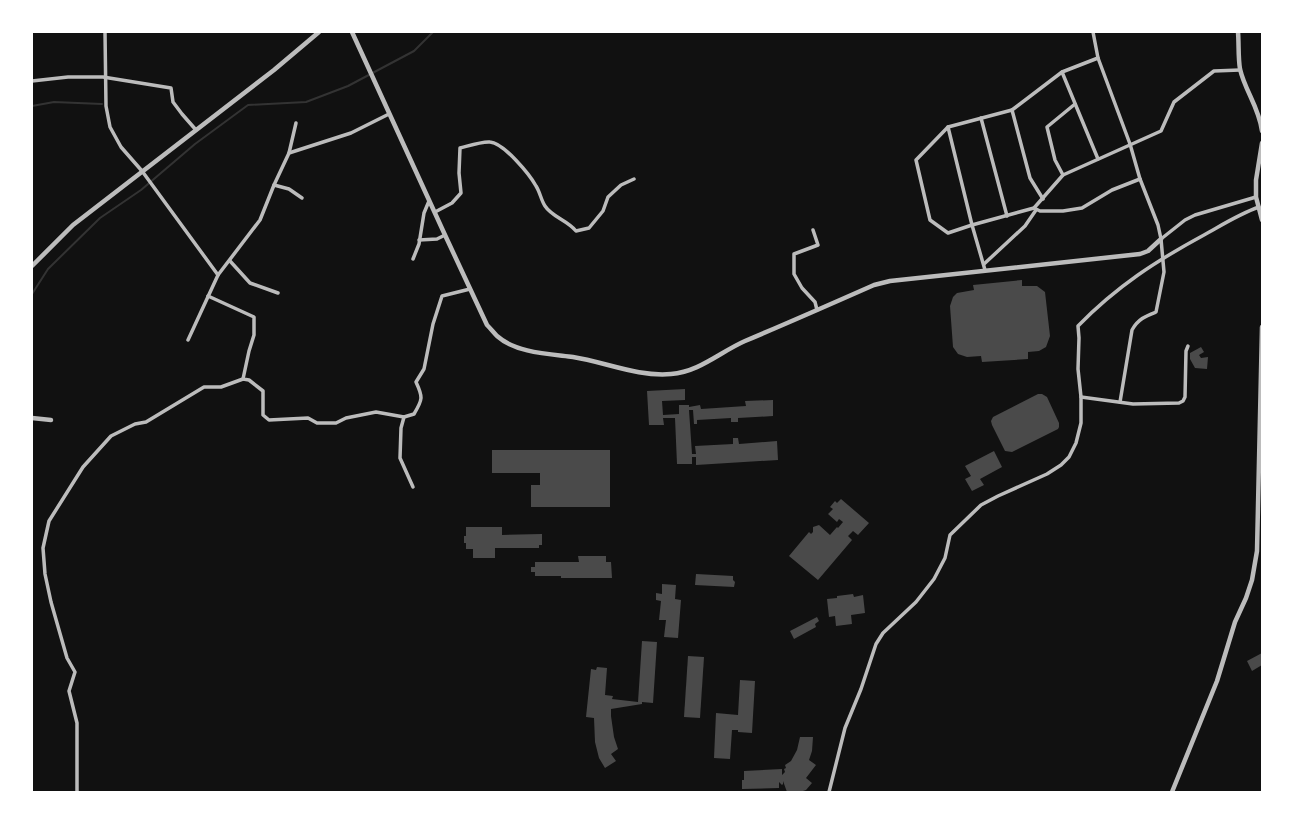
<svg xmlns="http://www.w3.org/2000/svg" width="1294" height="824" viewBox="0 0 1294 824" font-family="Raleway,sans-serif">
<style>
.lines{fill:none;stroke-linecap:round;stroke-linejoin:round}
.stream{stroke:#333;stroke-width:2}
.building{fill:#4a4a4a}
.minor{stroke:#bcbcbc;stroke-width:3.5}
.tertiary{stroke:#bcbcbc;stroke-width:4.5}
</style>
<rect width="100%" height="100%" fill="#111"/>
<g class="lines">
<g class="stream">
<polyline points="32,106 54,102 102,104"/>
<polyline points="32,294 48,269 100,218 141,190 195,144 248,105 306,102 348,86 414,51 433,32"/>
</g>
</g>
<g class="building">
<polygon points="1022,280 1022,286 1037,286 1045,292 1050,336 1046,347 1039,351 1028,352 1028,359 982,362 981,356 967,357 958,354 953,347 950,306 953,297 957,293 974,290 973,285"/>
<polygon points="1201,347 1204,352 1199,355 1201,358 1208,357 1207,369 1195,368 1190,359 1190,353"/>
<polygon points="685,389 685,400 662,401 663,415 679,414 679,405 689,405 689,407 700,405 701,409 746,406 745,401 773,400 773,416 738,418 738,422 731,422 731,418 697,420 697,424 694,424 693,410 689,410 692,454 696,454 695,446 733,444 733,438 738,438 739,444 777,441 778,460 696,465 696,457 692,457 692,464 677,464 675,418 663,418 664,425 649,425 647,391"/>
<polygon points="1038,394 1042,394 1047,397 1059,423 1059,427 1058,429 1012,452 1005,451 992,425 991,421 993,417"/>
<polygon points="492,450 610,450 610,507 531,507 531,485 540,485 540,473 492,473"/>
<polygon points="994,451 1002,467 980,479 984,485 972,491 965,479 971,476 965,466"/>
<polygon points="841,499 869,523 858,535 853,531 848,536 852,540 818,580 789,556 809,532 811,534 813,532 813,527 819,525 830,535 837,527 838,528 843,522 839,519 837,522 828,514 833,509 830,507 835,501 837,503"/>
<polygon points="466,527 502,527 502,535 542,534 542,545 539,545 539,548 495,548 495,558 473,558 473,549 466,549 466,543 464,543 464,536 466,536"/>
<polygon points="578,556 606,556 606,562 611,562 612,578 561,578 561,576 535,576 535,572 531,572 531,567 535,567 535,562 579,562"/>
<polygon points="696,574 733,576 733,580 735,582 734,587 695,585"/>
<polygon points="662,584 676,585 675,599 681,600 678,638 664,637 666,620 659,620 661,601 656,600 656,593 662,594"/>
<polygon points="853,594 854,597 863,595 865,613 851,615 852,624 836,626 835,616 829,617 827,599 837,598 837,596"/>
<polygon points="817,617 819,621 815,624 816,627 794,639 790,631"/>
<polygon points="642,641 657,642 653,703 642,702 642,704 611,709 611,716 614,737 618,749 611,754 616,761 605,768 599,758 595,742 594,718 586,717 591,669 596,670 597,667 607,668 605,695 613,696 612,699 638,702"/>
<polygon points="1262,653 1262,665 1252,671 1247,661"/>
<polygon points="688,656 704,657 700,718 684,717"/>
<polygon points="740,680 755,681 752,733 738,732 738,730 732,730 730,759 714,758 716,713 738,715"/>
<polygon points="800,737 813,737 812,751 809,760 816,765 806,778 812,783 806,790 800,792 787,792 783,781 783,784 782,785 779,782 779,788 742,789 742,780 744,780 744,771 782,769 782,775 785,772 784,769 786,768 785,765 791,761 797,750"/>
</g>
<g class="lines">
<g class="minor">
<polyline points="105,32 106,106 110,127 121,147 142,171 218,275"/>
<path d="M 1093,32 L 1098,58 L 1130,144 L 1140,179 L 1158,225 L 1161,239 L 1164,272 L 1156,312 C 1146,316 1138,319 1132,330 L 1120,402"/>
<polyline points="1098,58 1062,72 1012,110 948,127 916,160 930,220 948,233 972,225 1034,208 1063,175 1161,131 1174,102 1214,71 1240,70"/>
<polyline points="1062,72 1098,159"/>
<polyline points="32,81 68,77 103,77 171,88 173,102 182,114 196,130"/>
<polyline points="1012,110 1030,178 1043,199"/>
<polyline points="981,118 1007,216"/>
<polyline points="948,127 972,225 985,270"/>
<polyline points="289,153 296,123"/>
<polyline points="1063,175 1055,160 1047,127 1075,104"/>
<polyline points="274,185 289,189 302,198"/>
<polyline points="1034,208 1040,211 1063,211 1082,208 1112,190 1140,179"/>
<path d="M 435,212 L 452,203 L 461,193 L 459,173 L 460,148 C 468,146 483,141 490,142 C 504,143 530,175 536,186 C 540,192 541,200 545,206 C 552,217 567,220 576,231 L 589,228 L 603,211 L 608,197 L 621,185 L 634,179"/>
<polyline points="813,230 818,245 794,254 794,274 802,288 815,302 817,310"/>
<polyline points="1161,239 1185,220 1195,215 1256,197"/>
<polyline points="419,240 437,239 445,235"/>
<polyline points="413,259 419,244 424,213 429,201"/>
<polyline points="230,261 250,283 278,293"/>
<polyline points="984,264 1025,226 1036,210"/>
<polyline points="208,296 254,317 254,335 249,351 243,379 249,380 263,391 263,415 269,420 308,418 317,423 336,423 346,418 376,412 404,417"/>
<polyline points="188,340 218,275 260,220 274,185 289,153 351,133 389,114"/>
<polyline points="1081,397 1133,404 1179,403 1183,401 1185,397 1186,351 1188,346"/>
<path d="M 413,487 L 400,458 L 401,428 L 404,417 L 414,414 C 423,399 423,397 416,382 L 424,369 L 433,324 L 442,296 L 470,289"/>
<polyline points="77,792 77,723 69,691 75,672 67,658 51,602 45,574 43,548 49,521 83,467 111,436 135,424 146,422 204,387 221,387 243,379"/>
<path d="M 829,792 L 845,728 L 861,689 L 876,644 L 883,633 L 916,602 L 934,579 L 945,558 L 950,535 L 981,505 L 998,496 L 1047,474 L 1061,465 L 1069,457 L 1076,443 L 1081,423 L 1081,397 L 1078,369 L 1079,338 L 1078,326 C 1117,286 1156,261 1204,235 C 1222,225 1239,214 1259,207"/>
</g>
<g class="tertiary">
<path d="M 352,32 L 445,235 L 487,325 C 491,329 494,333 497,336 C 516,353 549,354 573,357 C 605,362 638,377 671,374 C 699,372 720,352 745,341 C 788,323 831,304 874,285 L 890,281 L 1140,254 L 1148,251 L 1161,239"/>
<path d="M 1238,32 C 1239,44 1238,57 1240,69 C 1245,91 1259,107 1262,131"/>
<polyline points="1262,143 1256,180 1256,197 1262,220"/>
<polyline points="32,266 73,225 274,70 319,32"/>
<polyline points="32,418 51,420"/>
<polyline points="1172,792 1217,681 1235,622 1246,598 1252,580 1257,551 1262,327"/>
</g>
</g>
<rect width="1294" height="824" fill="none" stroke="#ffffff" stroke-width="66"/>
</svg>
